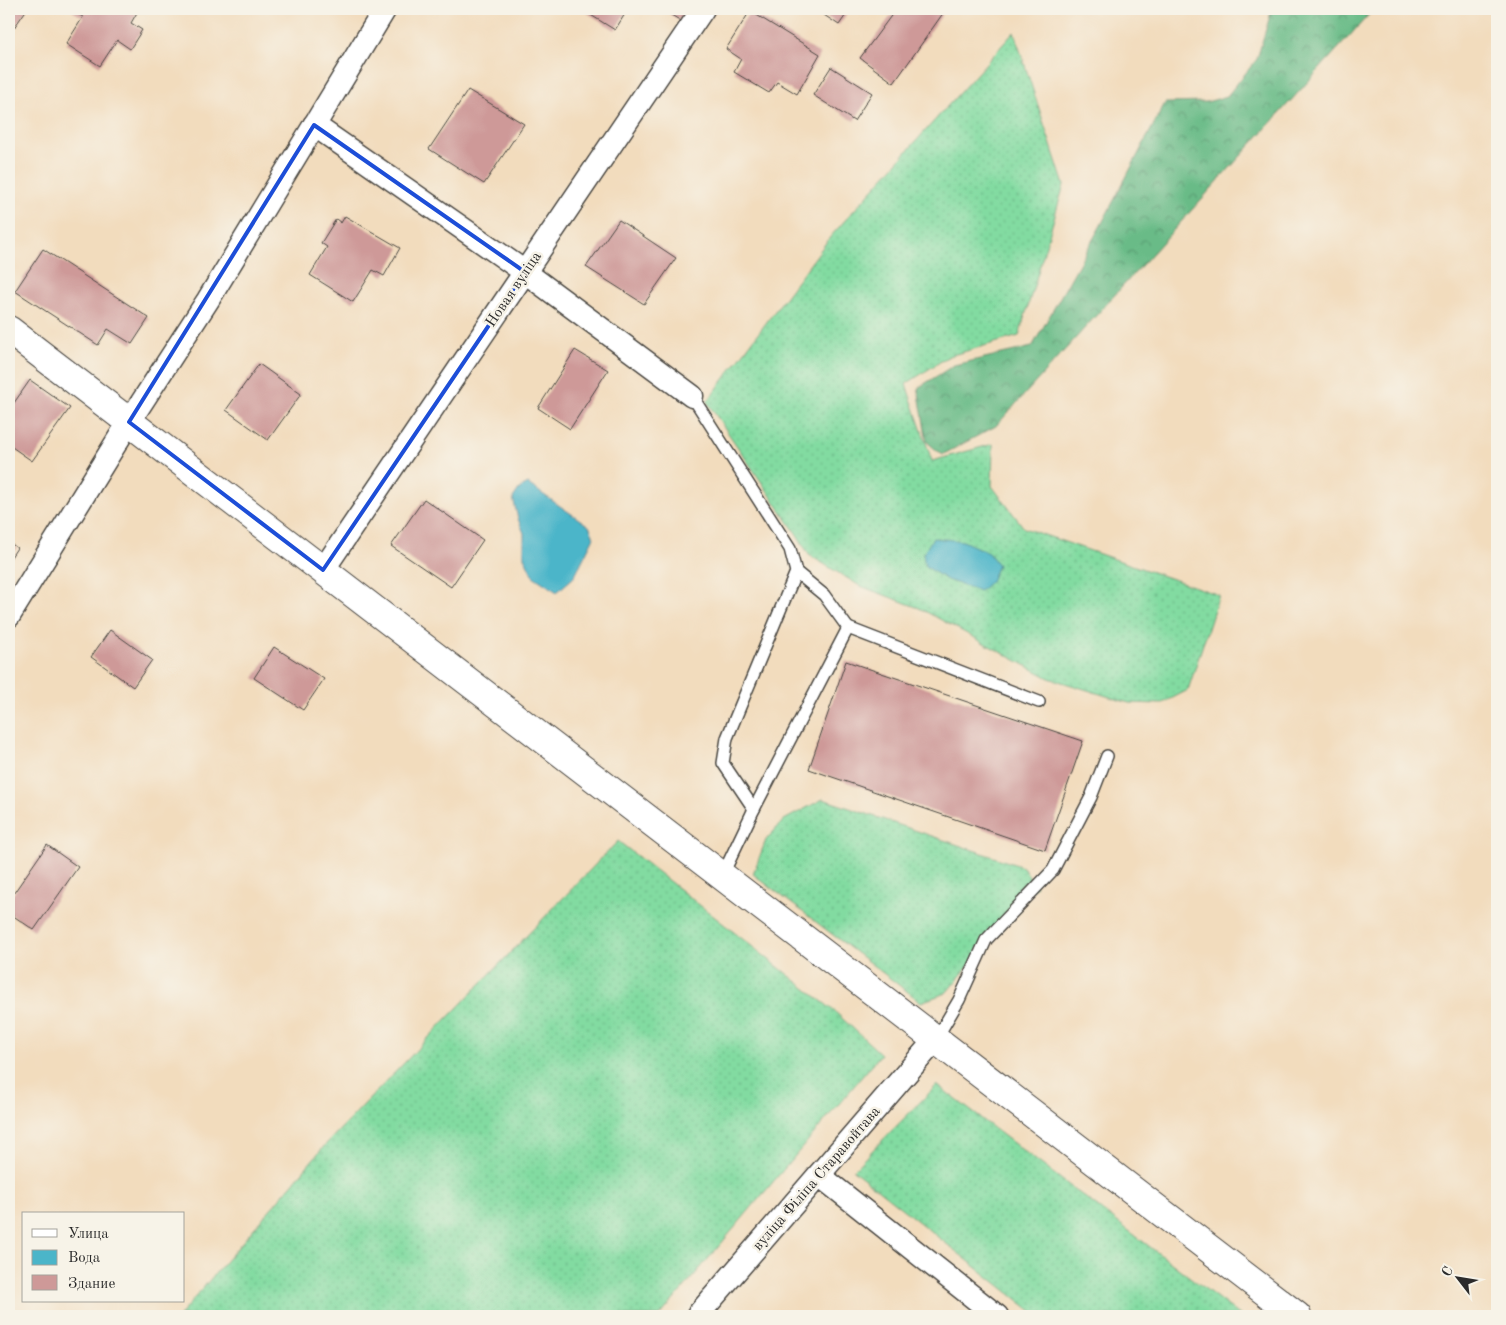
<svg xmlns="http://www.w3.org/2000/svg" width="1506" height="1325" viewBox="0 0 1506 1325" font-family="'Old Standard TT',serif">
<style>
.grass{fill:url(#grass-dots);stroke:#568366}
.forest{fill:url(#forest-crowns);stroke:#4a7359}
.water{fill:#4bb5c9;stroke:#3b707a}
.building{fill:#ce9998}
.lines{fill:none;stroke-linecap:round;stroke-linejoin:round}
.service-casing{stroke:#494641;stroke-width:14}
.minor-casing{stroke:#494641;stroke-width:25}
.tertiary-casing{stroke:#494641;stroke-width:30}
.service{stroke:#fff;stroke-width:11}
.minor{stroke:#fff;stroke-width:22}
.tertiary{stroke:#fff;stroke-width:28}
.marked{fill:none;stroke:#1d4ed8;stroke-width:4;stroke-linejoin:round}
.labels{text-anchor:middle;stroke-width:5;stroke-linejoin:round;paint-order:stroke}
.street-label{font-size:15px;fill:#2b2b2b;stroke:#f7f3e8}
</style>
<defs>
<pattern id="grass-dots" width="8" height="8" patternUnits="userSpaceOnUse" patternTransform="scale(1.25)"><rect width="8" height="8" fill="#82dba1"/><path d="M2 2h.1M6 6h.1" fill="none" stroke="#70bc8b" stroke-width="1.8" stroke-linecap="round"/></pattern>
<pattern id="forest-crowns" width="20" height="18" patternUnits="userSpaceOnUse" patternTransform="scale(1.25)"><rect width="20" height="18" fill="#69bb87"/><path d="M2 6a3 3 0 1 1 6 0M12 15a3 3 0 1 1 6 0" fill="none" stroke="#57986f"/></pattern>
</defs>
<rect width="100%" height="100%" fill="#f7f3e8"/>
<filter id="ink" filterUnits="userSpaceOnUse"><feTurbulence type="fractalNoise" baseFrequency=".02" numOctaves="2"/><feDisplacementMap in="SourceGraphic" scale="10" xChannelSelector="R" yChannelSelector="G"/><feConvolveMatrix kernelMatrix="1 2 1 2 8 2 1 2 1" color-interpolation-filters="sRGB"/></filter>
<filter id="wash" filterUnits="userSpaceOnUse"><feTurbulence type="fractalNoise" baseFrequency=".0096" numOctaves="4" result="noise"/><feDisplacementMap in="SourceGraphic" scale="20" xChannelSelector="R" yChannelSelector="G"/><feGaussianBlur stdDeviation="1.12" result="paint"/><feColorMatrix in="noise" values="0 0 0 0 0 0 0 0 0 0 0 0 0 0 0 0 0 1.4 0 .05"/><feComposite in="paint" operator="in"/></filter>
<g filter="url(#wash)">
<rect width="100%" height="100%" fill="#f2dcbd"/>
<g class="grass">
<polygon points="1014,32 1064,185 1019,336 949,356 906,384 932,461 993,444 992,486 1024,528 1219,595 1188,690 1161,704 1129,703 1049,678 919,608 860,586 809,555 798,536 707,402 831,236"/>
<polygon points="823,799 1023,867 1036,886 946,993 921,1002 753,874 766,840 784,820"/>
<polygon points="618,841 833,1010 881,1054 660,1316 179,1316 327,1143"/>
<polygon points="937,1085 1241,1316 1038,1316 853,1170"/>
</g>
<polygon class="forest" points="1272,9 1374,9 996,426 942,455 927,442 918,388 954,365 1032,347 1101,225 1165,103 1207,102 1227,96 1257,59"/>
<g class="water">
<polygon points="528,484 589,526 594,537 574,577 557,592 533,576 524,557 524,533 518,519 513,498 519,489"/>
<polygon points="933,538 963,541 989,553 998,565 991,581 980,591 947,580 925,566 923,554"/>
</g>
<g id="blocks">
<g class="building">
<polygon points="9,9 27,9 9,35"/>
<polygon points="74,9 139,9 131,23 142,30 130,49 117,40 100,66 66,44 83,17 72,11"/>
<polygon points="581,9 628,9 615,30"/>
<polygon points="661,9 691,9 683,22"/>
<polygon points="815,9 850,9 839,25"/>
<polygon points="896,9 946,9 894,83 860,58"/>
<polygon points="750,11 820,54 797,94 777,82 769,93 734,72 741,59 726,49"/>
<polygon points="831,67 872,93 854,121 813,95"/>
<polygon points="468,90 524,124 484,184 429,149"/>
<polygon points="345,216 400,248 384,276 373,270 353,302 310,275 327,247 321,243 336,219 341,223"/>
<polygon points="619,220 676,258 644,304 586,267"/>
<polygon points="43,249 149,318 132,344 108,329 98,345 15,291"/>
<polygon points="575,350 608,370 570,429 538,408"/>
<polygon points="259,364 301,394 268,440 226,410"/>
<polygon points="30,380 70,408 32,461 9,445 9,410"/>
<polygon points="424,499 483,540 451,587 391,546"/>
<polygon points="9,542 17,548 9,560"/>
<polygon points="110,630 152,660 133,687 91,657"/>
<polygon points="274,647 324,679 303,710 254,678"/>
<polygon points="846,661 1083,741 1045,850 809,769"/>
<polygon points="47,845 78,867 34,930 9,913 9,900"/>
</g>
</g>
</g>
<g filter="url(#ink)">
<use href="#blocks" fill-opacity="0" stroke="#494641" stroke-width="1"/>
<g class="lines">
<g class="service-casing">
<g id="service">
<polyline points="692,396 790,549 796,572 727,738 723,763 754,809 722,876"/>
<polyline points="796,572 824,595 848,628"/>
<polyline points="754,809 848,628 1039,702"/>
<polyline points="936,1039 959,1000 986,940 1053,870 1091,797 1107,756"/>
</g>
</g>
<g class="minor-casing">
<g id="minor">
<polyline points="314,125 525,272 692,396"/>
<polyline points="323,570 703,9"/>
<polyline points="9,616 129,422 208,300 385,9"/>
<polyline points="819,1175 997,1316"/>
<polyline points="697,1316 936,1039"/>
</g>
</g>
<g class="tertiary-casing">
<polyline id="tertiary" points="9,330 1297,1316"/>
</g>
<use href="#service" class="service"/>
<use href="#minor" class="minor"/>
<use href="#tertiary" class="tertiary"/>
</g>
</g>
<path class="marked" d="M 314,125 L 525,272 L 323,570 L 129,422 Z"/>
<g class="labels">
<g class="street-label">
<text transform="translate(513 289) rotate(-56)" y="5">Новая вуліца</text>
<text transform="translate(816 1178) rotate(-49)" y="5">вуліца Філіпа Старавойтава</text>
</g>
</g>
<rect width="1506" height="1325" fill="none" stroke="#f7f3e8" stroke-width="30"/>
<rect x="22" y="1212" width="162" height="90" fill="#f7f3e8" stroke="#a5a39c"/>
<rect x="32" y="1229" width="25" height="8" fill="#ffffff" stroke="#a5a39c"/>
<text x="68" y="1238" font-size="15" fill="#2b2b2b">Улица</text>
<rect x="32" y="1250" width="25" height="15" fill="#4bb5c9" stroke="#a5a39c"/>
<text x="68" y="1262" font-size="15" fill="#2b2b2b">Вода</text>
<rect x="32" y="1275" width="25" height="15" fill="#ce9998" stroke="#a5a39c"/>
<text x="68" y="1288" font-size="15" fill="#2b2b2b">Здание</text>
<g transform="translate(1458 1278) rotate(301)" stroke="#f7f3e8" stroke-width="4" paint-order="stroke">
<path d="M0-4L9 19L0 12L-9 19Z" fill="#2b2b2b"/>
<text y="-8" font-size="14" font-weight="bold" text-anchor="middle" fill="#2b2b2b">С</text>
</g>
</svg>
